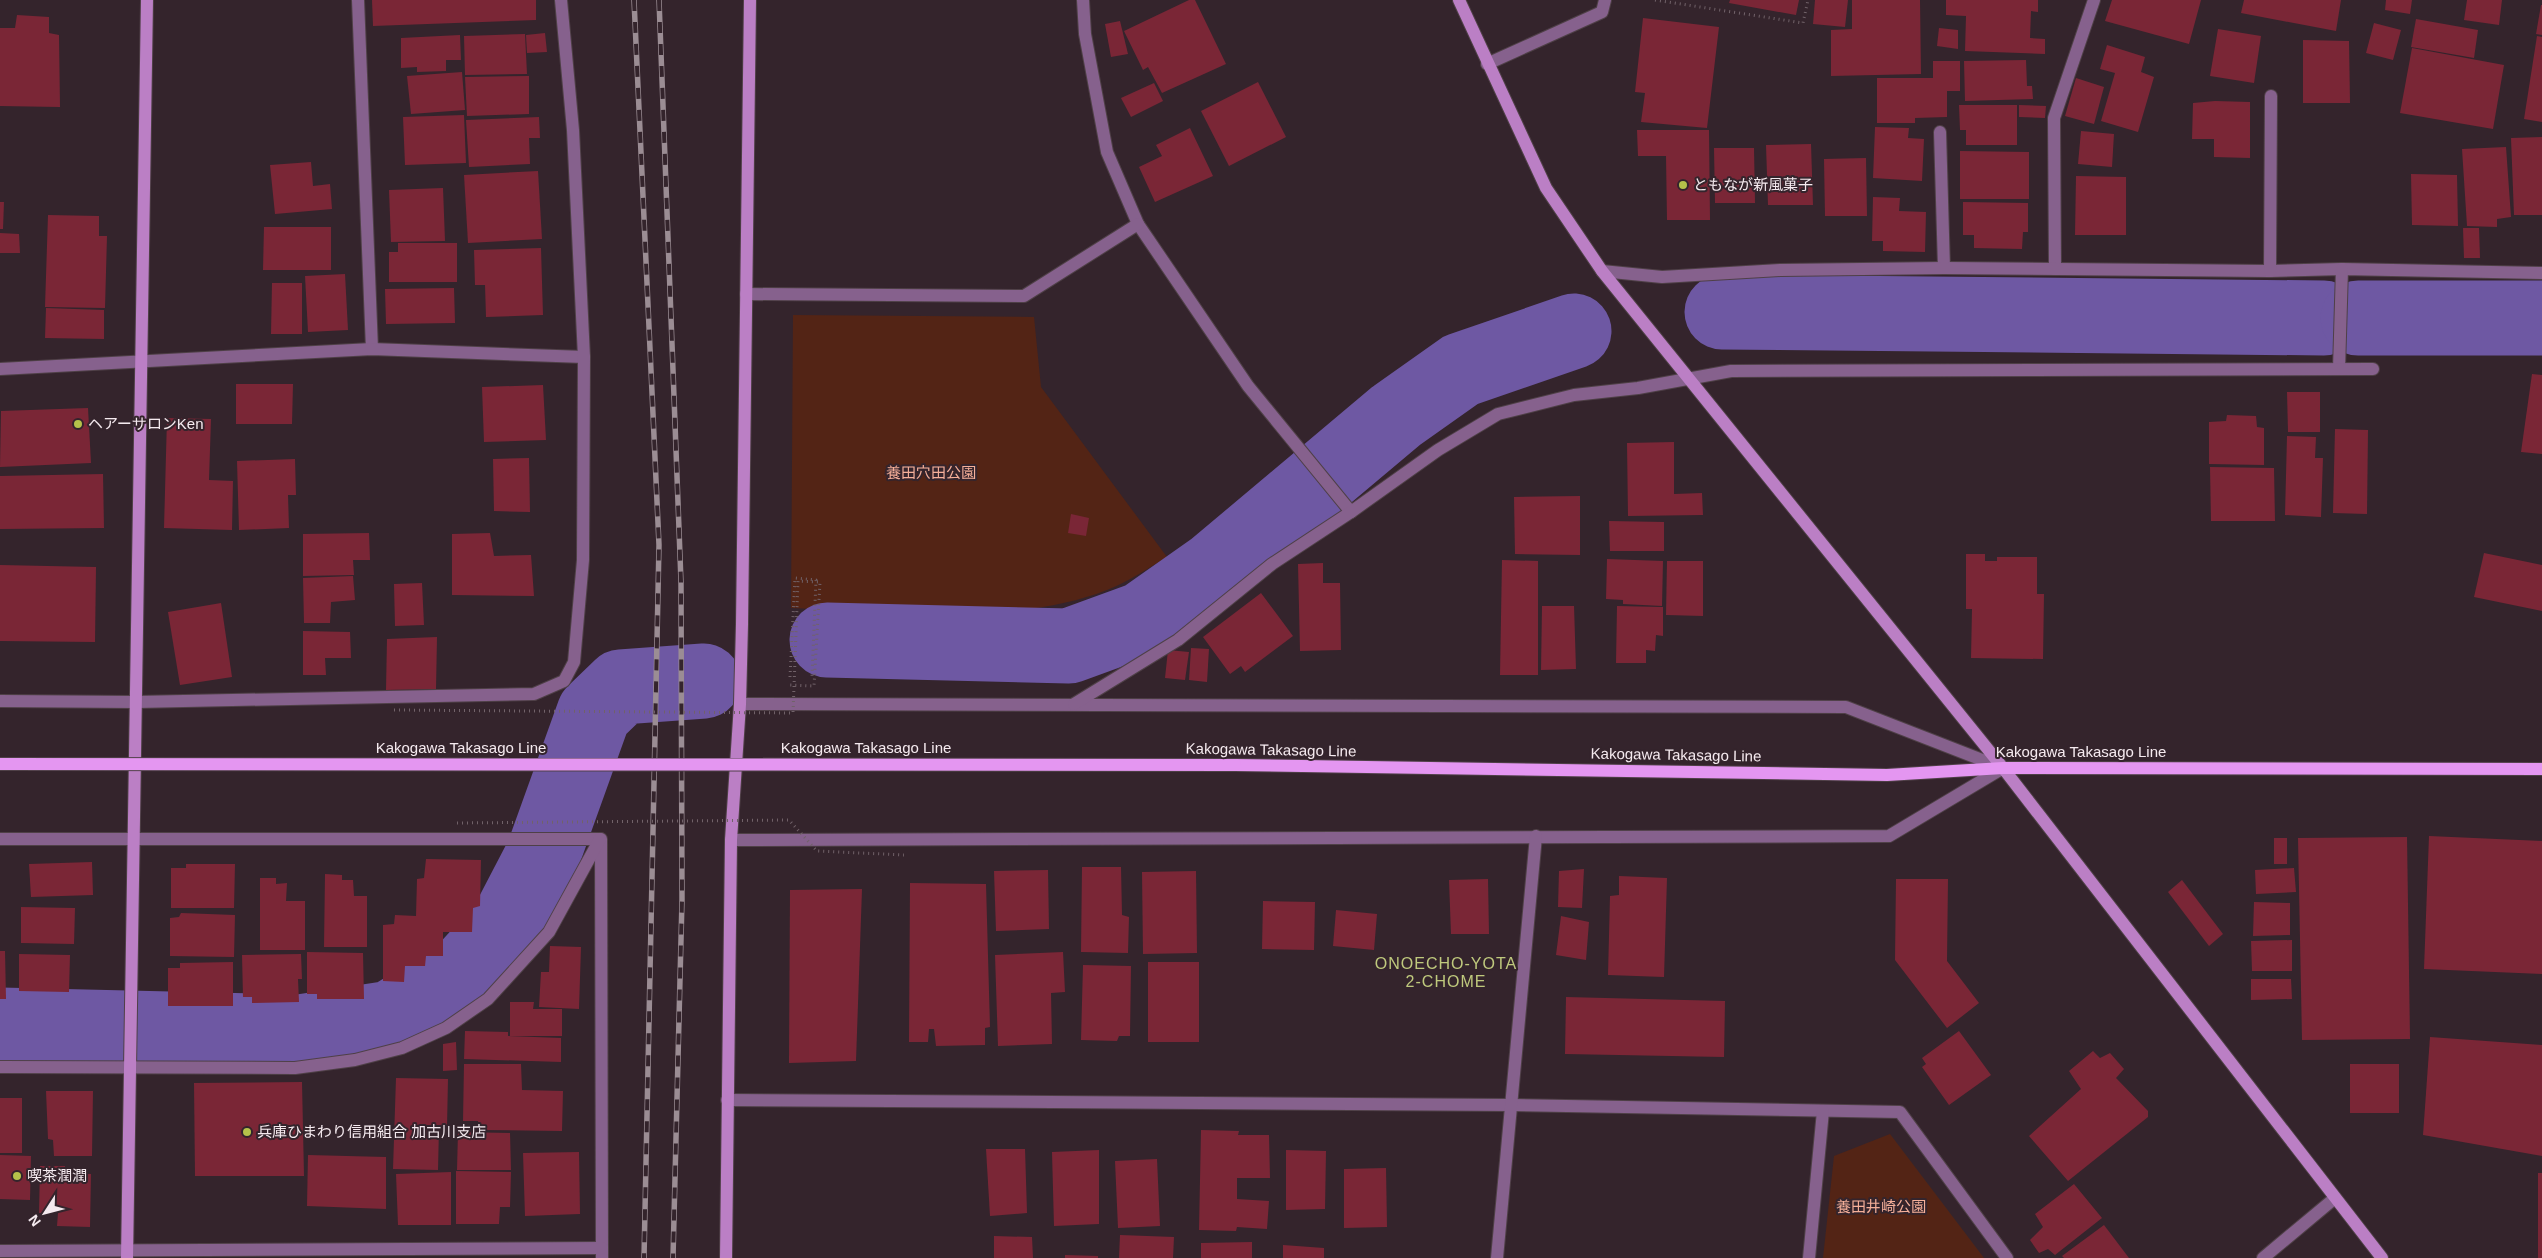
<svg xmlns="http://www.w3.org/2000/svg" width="2542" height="1258" viewBox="0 0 2542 1258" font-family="Arial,'Noto Sans JP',sans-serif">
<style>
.green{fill:#532415}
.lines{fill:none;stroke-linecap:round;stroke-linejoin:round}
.river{stroke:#6e58a3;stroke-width:75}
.building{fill:#7a2636}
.street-casing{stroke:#4f4047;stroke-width:14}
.secondary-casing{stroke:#4f4047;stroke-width:14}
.primary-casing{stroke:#4f4047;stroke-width:14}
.path{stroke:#716269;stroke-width:3;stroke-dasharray:1 4;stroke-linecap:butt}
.street{stroke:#86618d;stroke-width:12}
.secondary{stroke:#bb7fc5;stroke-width:12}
.primary{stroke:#e496f1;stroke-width:12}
.rail-casing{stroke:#9b8d94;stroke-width:5.5}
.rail{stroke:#34242c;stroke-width:4;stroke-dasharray:11;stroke-linecap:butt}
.primary-bridge-casing{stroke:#4f4047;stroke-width:14;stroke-linecap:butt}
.path-bridge{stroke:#716269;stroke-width:3;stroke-dasharray:1 4;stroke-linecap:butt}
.primary-bridge{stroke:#e496f1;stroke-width:12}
.poi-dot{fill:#b5c24a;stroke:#34242c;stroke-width:2}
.labels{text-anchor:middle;stroke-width:4;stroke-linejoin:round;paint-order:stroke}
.poi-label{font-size:15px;fill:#f5eaef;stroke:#34242c;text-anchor:start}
.park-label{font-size:15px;fill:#f5af99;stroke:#34242c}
.street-label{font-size:15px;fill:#f5eaef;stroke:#34242c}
.neighbourhood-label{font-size:16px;letter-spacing:1px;fill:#bfc97d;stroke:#34242c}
</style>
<rect width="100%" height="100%" fill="#34242c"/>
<g class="green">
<path d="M 793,315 L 1034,317 L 1041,387 L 1167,557 C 1148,568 1128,582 1107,590 C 1016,626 888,612 791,608 Z"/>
<polygon points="1890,1134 1984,1258 1823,1258 1834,1156"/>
</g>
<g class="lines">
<g class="river">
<polyline points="1722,312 2324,318"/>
<polyline points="2358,318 2542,318"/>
<polyline points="827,640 1069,646 1143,619 1214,569 1396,416 1461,370 1574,331"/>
<polyline points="0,1025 299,1032 391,1018 461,975 506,926 543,855 594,713 621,687 704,681"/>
</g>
</g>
<g class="building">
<polygon points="372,0 536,0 536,20 373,26"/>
<polygon points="1189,0 1195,0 1226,64 1162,93 1148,67 1143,70 1124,31"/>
<polygon points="1730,0 1799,0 1796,15 1729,3"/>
<polygon points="1815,0 1848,0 1845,27 1813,24"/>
<polygon points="1852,0 1920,0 1921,74 1831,76 1831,30 1852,29"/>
<polygon points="1946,0 2038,0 2038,12 2031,11 2030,38 2045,39 2045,54 1965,51 1966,16 1946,15"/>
<polygon points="2112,0 2201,0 2189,44 2105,21"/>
<polygon points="2244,0 2341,0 2336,31 2241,13"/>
<polygon points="2386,0 2412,0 2410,14 2385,10"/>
<polygon points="2467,0 2502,0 2499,25 2464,20"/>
<polygon points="2541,5 2542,5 2542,35 2536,34"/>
<polygon points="17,15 49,17 49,33 59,35 60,107 0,106 0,28 15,28"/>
<polygon points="1643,18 1719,27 1707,128 1641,122 1645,93 1635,92"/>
<polygon points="2416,19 2478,30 2474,58 2411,47"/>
<polygon points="1120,21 1128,54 1111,57 1105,24"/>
<polygon points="2374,23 2401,30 2393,60 2366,53"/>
<polygon points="1939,28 1958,30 1958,49 1937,46"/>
<polygon points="2218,29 2261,36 2254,83 2210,76"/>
<polygon points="545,33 547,52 527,53 526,35"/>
<polygon points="525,34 527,74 465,75 464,36"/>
<polygon points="460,35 461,60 446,60 446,71 417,72 417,67 401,68 401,38"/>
<polygon points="2537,36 2542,37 2542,122 2524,119"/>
<polygon points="2303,40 2349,41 2350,103 2303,103"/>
<polygon points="2107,45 2145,57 2141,72 2154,77 2138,132 2101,121 2115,73 2100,69"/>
<polygon points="2412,48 2504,65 2493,129 2400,113"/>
<polygon points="2026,60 2027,86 2032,86 2033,99 1965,101 1964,61"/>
<polygon points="1933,61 1960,61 1960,91 1947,91 1947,117 1915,118 1915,123 1877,123 1877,78 1933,78"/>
<polygon points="462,72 465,110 411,114 407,76"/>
<polygon points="529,76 529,114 467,116 465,77"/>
<polygon points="2076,78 2104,87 2094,124 2065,116"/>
<polygon points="1258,82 1286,137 1229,166 1201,111"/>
<polygon points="1154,83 1163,101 1131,117 1121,98"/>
<polygon points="2215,101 2250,102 2250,158 2214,157 2214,139 2192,139 2193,103"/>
<polygon points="1959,105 2017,105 2017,145 1966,145 1966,130 1960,130"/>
<polygon points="2019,105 2046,106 2045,118 2019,117"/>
<polygon points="464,115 466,163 405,165 403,117"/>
<polygon points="539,117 540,138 529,138 530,164 469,167 466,120"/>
<polygon points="1875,127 1909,128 1908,138 1924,139 1922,181 1873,178"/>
<polygon points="1190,128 1213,176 1155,202 1139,167 1162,156 1156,145"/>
<polygon points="1637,130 1709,130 1710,220 1667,220 1666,156 1638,156"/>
<polygon points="2081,131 2114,134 2112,167 2078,164"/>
<polygon points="2542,137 2542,215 2514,215 2511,138"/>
<polygon points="1811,144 1813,205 1768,205 1766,145"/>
<polygon points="2506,147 2511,217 2497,219 2497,227 2467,226 2462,149"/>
<polygon points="1714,148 1754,148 1755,203 1715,203"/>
<polygon points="1960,151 2029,152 2029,199 1960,199"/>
<polygon points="1866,158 1867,216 1825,216 1824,159"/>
<polygon points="311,162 313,186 330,184 332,209 275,214 270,165"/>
<polygon points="538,171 542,239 468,243 464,175"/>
<polygon points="2411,174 2457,175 2458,226 2412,225"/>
<polygon points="2076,176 2126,177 2126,235 2075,235"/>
<polygon points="443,188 445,241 391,242 389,190"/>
<polygon points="1873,197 1900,198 1899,211 1926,212 1925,252 1883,251 1883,241 1872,241"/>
<polygon points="0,202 4,202 3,229 0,229"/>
<polygon points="1963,202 2028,203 2028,232 2023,232 2022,249 1974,248 1974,235 1963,235"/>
<polygon points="48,215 99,216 99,236 107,236 105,308 45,307"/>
<polygon points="264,227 331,227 331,270 263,270"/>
<polygon points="2463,228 2479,228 2480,258 2464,258"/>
<polygon points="0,233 19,234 20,253 0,253"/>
<polygon points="398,243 457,243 457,282 389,282 389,252 398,252"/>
<polygon points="541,248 543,315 486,317 485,285 475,285 474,250"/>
<polygon points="345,274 348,330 308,332 305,276"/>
<polygon points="272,283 302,283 302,334 271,334"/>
<polygon points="454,288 455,323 386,324 385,289"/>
<polygon points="46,308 104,310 104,339 45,338"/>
<polygon points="2532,374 2542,375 2542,454 2521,452"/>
<polygon points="236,384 293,384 292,424 236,424"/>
<polygon points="543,385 546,440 484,442 482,387"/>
<polygon points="2287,392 2320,392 2320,432 2288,432"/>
<polygon points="88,408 91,463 0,467 1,411"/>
<polygon points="2227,415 2256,416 2257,427 2264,428 2264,465 2209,464 2209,422 2226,421"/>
<polygon points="167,418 211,419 209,480 233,481 232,530 164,528"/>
<polygon points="2335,429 2368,430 2367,514 2333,513"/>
<polygon points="2287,436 2316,437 2315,458 2323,458 2321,517 2285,515"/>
<polygon points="1674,442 1674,494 1702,493 1703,515 1628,516 1627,443"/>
<polygon points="529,458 530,512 494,511 493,459"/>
<polygon points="295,459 296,495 288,495 289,528 239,530 237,461"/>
<polygon points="2210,467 2274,468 2275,521 2211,521"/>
<polygon points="103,474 104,528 0,529 0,476"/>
<polygon points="1580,496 1580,555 1515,554 1514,497"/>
<polygon points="1071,514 1089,518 1086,536 1068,533"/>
<polygon points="1609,521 1664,522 1664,551 1610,551"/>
<polygon points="369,533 370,560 353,560 354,575 303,576 303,534"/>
<polygon points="490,533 494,556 531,555 534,596 452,595 452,534"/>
<polygon points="2484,553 2542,565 2542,611 2474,597"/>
<polygon points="1966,554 1985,554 1985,561 1997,561 1997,557 2037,557 2037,594 2044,594 2043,659 1971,658 1972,609 1966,609"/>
<polygon points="1607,559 1663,561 1662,606 1623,604 1623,600 1606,599"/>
<polygon points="1502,560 1538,561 1538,675 1500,675"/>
<polygon points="1667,561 1703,561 1703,616 1666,615"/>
<polygon points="1323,563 1323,583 1340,583 1341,650 1300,651 1298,564"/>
<polygon points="0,565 96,567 95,642 0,641"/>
<polygon points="353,576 355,600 331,602 330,623 304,623 303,578"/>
<polygon points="422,583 424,625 395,626 394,584"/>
<polygon points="1261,593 1293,636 1245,672 1241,666 1230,674 1203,637"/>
<polygon points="221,603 232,677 180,685 168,612"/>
<polygon points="1542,606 1574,606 1576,669 1541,670"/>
<polygon points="1617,606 1663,607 1663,636 1656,635 1655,651 1646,650 1646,663 1616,663"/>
<polygon points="303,631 350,632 351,658 325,658 326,675 303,675"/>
<polygon points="437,637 436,689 386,690 387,639"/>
<polygon points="1191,648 1209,649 1207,682 1189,680"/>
<polygon points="1168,650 1189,652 1185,680 1165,678"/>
<polygon points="2429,836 2542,841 2542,974 2424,969"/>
<polygon points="2407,837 2410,1039 2302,1040 2298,838"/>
<rect x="2274" y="838" width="13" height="26"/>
<polygon points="426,859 481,860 480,906 473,908 472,932 443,932 443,956 426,956 425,966 405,966 404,982 383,981 383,925 394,924 395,915 416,916 417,879 424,878"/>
<polygon points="92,862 93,895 31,897 29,864"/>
<polygon points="186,864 235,864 234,908 171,908 171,868 186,868"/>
<polygon points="1082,867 1121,867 1122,915 1129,917 1128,953 1081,952"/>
<polygon points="2294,868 2296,892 2256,894 2255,870"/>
<polygon points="1584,869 1582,908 1558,907 1559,871"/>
<polygon points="1048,870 1049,929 996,931 994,871"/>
<polygon points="1196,871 1197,953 1143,954 1142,872"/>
<polygon points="325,874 342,875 342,880 353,880 354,896 367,896 367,947 324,947"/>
<polygon points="1619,876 1667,878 1664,977 1608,975 1610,896 1619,895"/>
<polygon points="260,878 276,878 276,884 287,883 286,901 305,901 305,950 260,950"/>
<polygon points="1488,879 1489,934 1451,934 1449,880"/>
<polygon points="1896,879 1948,879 1947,961 1979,1003 1947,1028 1895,960"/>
<polygon points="2182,880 2223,934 2209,946 2168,892"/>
<polygon points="910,883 986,884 990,1027 985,1028 985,1045 936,1046 934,1029 929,1029 928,1042 909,1042"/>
<polygon points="862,889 856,1061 789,1063 790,890"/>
<polygon points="1263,901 1315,902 1314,950 1262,949"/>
<polygon points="2254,902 2290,903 2290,935 2253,936"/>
<polygon points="21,907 75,908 74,944 21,943"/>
<polygon points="1336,910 1377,914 1374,950 1333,946"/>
<polygon points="181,913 235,915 234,957 170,956 170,918 179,917"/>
<polygon points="1561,916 1589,922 1586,960 1556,955"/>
<polygon points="2292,940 2292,971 2252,971 2251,941"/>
<polygon points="550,946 581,947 579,1009 539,1007 541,972 549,972"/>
<polygon points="0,951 5,951 6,999 0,999"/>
<polygon points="307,952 363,953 364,999 317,999 317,994 307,994"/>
<polygon points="1063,952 1065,992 1051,993 1052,1044 998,1046 995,955"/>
<polygon points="19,954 70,955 69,992 19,991"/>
<polygon points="301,954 302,979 298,979 299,1002 252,1003 252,997 243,997 242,955"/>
<polygon points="233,962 233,1006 168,1006 168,968 180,968 180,963"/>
<rect x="1148" y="962" width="51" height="80"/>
<polygon points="1083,965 1131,966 1130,1036 1119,1036 1117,1041 1081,1040"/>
<polygon points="2251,979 2291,979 2292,999 2251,1000"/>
<polygon points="1566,997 1725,1001 1724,1057 1565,1054"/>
<polygon points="510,1002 534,1002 533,1009 562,1009 562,1036 510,1036"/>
<polygon points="465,1031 508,1032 508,1036 561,1038 561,1062 464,1059"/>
<polygon points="1959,1031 1991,1075 1949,1105 1922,1067 1926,1064 1922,1058"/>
<polygon points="2430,1037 2542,1045 2542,1156 2423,1135"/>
<polygon points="456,1042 457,1070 443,1071 443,1044"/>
<polygon points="2093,1051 2100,1058 2110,1053 2124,1069 2116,1078 2148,1111 2148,1117 2068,1181 2029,1136 2081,1089 2069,1071"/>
<polygon points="464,1064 521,1064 522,1090 563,1091 562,1131 479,1130 478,1121 463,1121"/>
<rect x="2350" y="1064" width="49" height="49"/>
<polygon points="396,1078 448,1079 447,1127 439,1128 438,1170 393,1169"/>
<polygon points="302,1082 304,1176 195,1176 194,1083"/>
<polygon points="46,1091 93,1091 92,1156 54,1156 53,1140 48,1139"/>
<rect x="0" y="1098" width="22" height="55"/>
<polygon points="1201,1130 1239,1131 1238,1135 1269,1135 1270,1178 1237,1178 1237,1199 1269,1201 1267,1229 1237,1227 1236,1231 1199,1230"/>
<polygon points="458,1132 510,1133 511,1170 457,1170"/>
<polygon points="986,1149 1025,1149 1027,1213 990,1216"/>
<polygon points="1099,1150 1099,1224 1054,1226 1052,1152"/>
<polygon points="1286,1150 1326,1151 1325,1209 1286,1210"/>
<polygon points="579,1152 580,1214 525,1216 523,1153"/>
<polygon points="0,1155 31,1156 30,1200 0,1199"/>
<polygon points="308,1155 386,1157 386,1209 307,1206"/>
<polygon points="1157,1159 1160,1226 1118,1228 1115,1161"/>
<polygon points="40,1166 65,1166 65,1173 91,1174 90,1227 57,1226 58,1213 39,1213"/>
<polygon points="1386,1168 1387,1227 1344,1228 1344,1169"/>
<polygon points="456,1171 511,1172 510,1207 500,1207 499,1224 456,1224"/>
<polygon points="451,1172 451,1225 398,1225 396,1174"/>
<rect x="2538" y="1173" width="4" height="85"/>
<polygon points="2074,1184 2102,1218 2055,1255 2048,1249 2039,1253 2030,1240 2043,1227 2035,1214"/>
<polygon points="2104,1225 2129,1258 2064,1258 2062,1256"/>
<polygon points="1120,1235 1174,1237 1173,1258 1119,1258"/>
<polygon points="994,1236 1032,1237 1033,1258 994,1258"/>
<polygon points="1252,1242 1252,1258 1201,1258 1201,1243"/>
<polygon points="1283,1245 1324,1248 1324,1258 1283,1258"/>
<polygon points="1065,1255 1098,1256 1098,1258 1065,1258"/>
</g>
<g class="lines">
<g class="street-casing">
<g id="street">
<polyline points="358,0 372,349"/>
<polyline points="1083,0 1085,34 1107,152 1138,224 1248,386 1351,512"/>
<polyline points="1487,64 1602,12 1605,0"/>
<polyline points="1940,132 1944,268"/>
<polyline points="2055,269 2054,118 2094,0"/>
<polyline points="1602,271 1662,277 1780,270 1944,268 2270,271 2342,269 2542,273"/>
<polyline points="2270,271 2271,96"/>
<polyline points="746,294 1024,296 1138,224"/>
<polyline points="0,369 372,349 584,357"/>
<polyline points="2339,369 2342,269"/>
<polyline points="0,701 136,702 534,694 564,681 574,662 583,560 584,357 573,130 561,0"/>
<polyline points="740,704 1846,707 2003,768"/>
<polyline points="1074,704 1178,640 1272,564 1351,512 1438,450 1498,414 1574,395 1638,388 1731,371 2373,369"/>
<polyline points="0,839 601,839 602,1258"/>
<polyline points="731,840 1889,836 2003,768"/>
<polyline points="0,1067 295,1068 355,1060 402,1048 446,1028 488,999 549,932 600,839"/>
<polyline points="727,1100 1511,1105 1900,1112 2007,1258"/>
<polyline points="0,1251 602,1248"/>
<polyline points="1497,1258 1536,836"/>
<polyline points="1809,1258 1823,1111"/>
<polyline points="2263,1258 2335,1198"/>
</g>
</g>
<g class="secondary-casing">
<g id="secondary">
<polyline points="1459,0 1546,188 1602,271 2003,768 2382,1258"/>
<polyline points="127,1258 147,0"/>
<polyline points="726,1258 731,840 740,704 742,624 750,0"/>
</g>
</g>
<g class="primary-casing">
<polyline id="primary" points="1235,765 1887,775 2003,768 2542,769"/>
</g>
<g class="path">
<polyline points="1655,0 1803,23 1808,0"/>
<polyline points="790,677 795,578 816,580 812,676"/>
</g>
<use href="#street" class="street"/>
<use href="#secondary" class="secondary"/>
<use href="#primary" class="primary"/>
<g class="rail-casing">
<g id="rail">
<polyline points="634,0 659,545 644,1258"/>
<polyline points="659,0 681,582 682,900 673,1258"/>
</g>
</g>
<use href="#rail" class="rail"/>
<g class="primary-bridge-casing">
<polyline id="primary-bridge" points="0,764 1235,765"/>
</g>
<g class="path-bridge">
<polyline points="394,710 793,713 798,581 820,582 814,686 789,685"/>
<polyline points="457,823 789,820 817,851 904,855"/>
</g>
<use href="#primary-bridge" class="primary-bridge"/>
</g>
<g class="poi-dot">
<circle cx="1683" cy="185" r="5"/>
<circle cx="78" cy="424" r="5"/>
<circle cx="247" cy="1132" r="5"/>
<circle cx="17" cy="1176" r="5"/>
</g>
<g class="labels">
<g class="poi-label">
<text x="1693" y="190">ともなが新風菓子</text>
<text x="88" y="429">ヘアーサロンKen</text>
<text x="257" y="1137">兵庫ひまわり信用組合 加古川支店</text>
<text x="27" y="1181">喫茶潤潤</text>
</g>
<g class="park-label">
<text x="931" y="478">養田穴田公園</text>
<text x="1881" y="1212">養田井崎公園</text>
</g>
<g class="street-label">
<text x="461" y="753">Kakogawa Takasago Line</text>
<text x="866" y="753">Kakogawa Takasago Line</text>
<text transform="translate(1271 750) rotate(1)" y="5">Kakogawa Takasago Line</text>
<text x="2081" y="757">Kakogawa Takasago Line</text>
<text transform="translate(1676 755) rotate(1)" y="5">Kakogawa Takasago Line</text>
</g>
<g class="neighbourhood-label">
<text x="1446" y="969">ONOECHO-YOTA<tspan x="1446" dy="18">2-CHOME</tspan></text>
</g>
</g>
<g transform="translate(45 1213) rotate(234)" stroke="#34242c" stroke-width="4" paint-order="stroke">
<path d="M0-4L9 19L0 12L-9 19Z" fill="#f5eaef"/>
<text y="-8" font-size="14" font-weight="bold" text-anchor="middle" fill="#f5eaef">N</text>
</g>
</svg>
